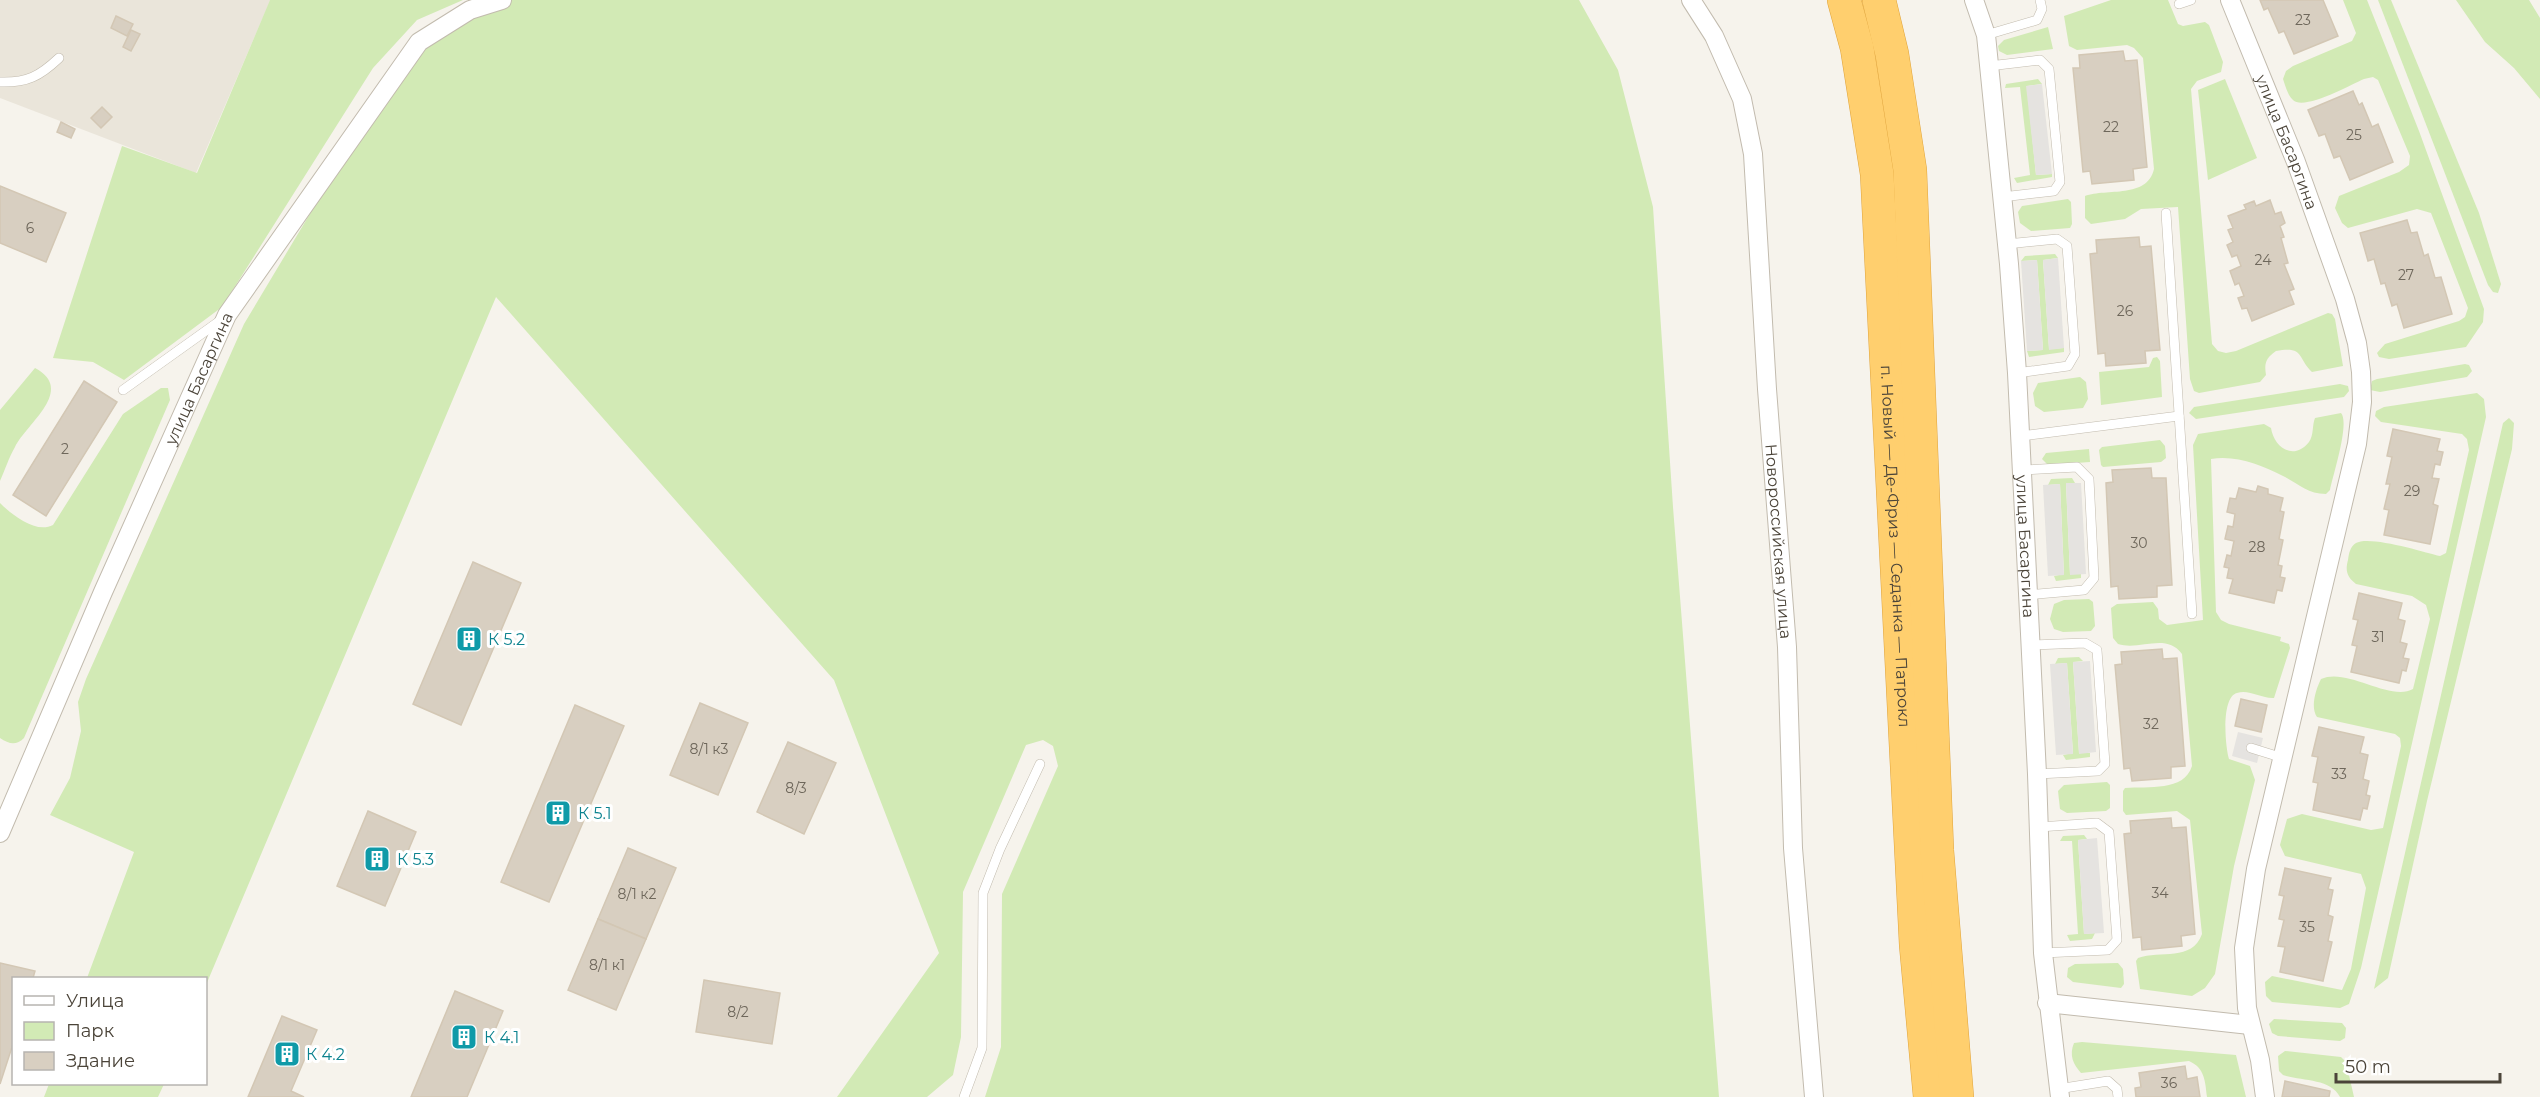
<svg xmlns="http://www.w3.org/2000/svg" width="2540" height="1097" viewBox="0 0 2540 1097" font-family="Montserrat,sans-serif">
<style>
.residential{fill:#eae5da}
.green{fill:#d2eab5}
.parking{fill:#e5e3e0}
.building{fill:#d8cfc1;stroke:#d3c7b4;stroke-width:1.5}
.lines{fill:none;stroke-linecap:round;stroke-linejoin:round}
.lane-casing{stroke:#c2bbae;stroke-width:10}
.street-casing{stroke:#c2bbae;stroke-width:20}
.highway-casing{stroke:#e0a43c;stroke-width:34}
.lane{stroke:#fff;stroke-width:9}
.street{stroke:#fff;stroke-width:18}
.highway{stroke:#ffcf6e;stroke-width:33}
.labels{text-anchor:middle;stroke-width:6;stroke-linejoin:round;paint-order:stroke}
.number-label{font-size:14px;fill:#6e675b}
.street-label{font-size:16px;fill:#4b4439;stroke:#fff}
.culture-label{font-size:16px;fill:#0d838f;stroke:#fff;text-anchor:start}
</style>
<rect width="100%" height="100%" fill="#f6f3ec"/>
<polygon class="residential" points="0,0 270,0 270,1 196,173 0,98"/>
<g class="green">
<polygon points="270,0 463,0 417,20 373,68 222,307 124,380 93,362 53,358 122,146 197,173"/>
<polygon points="510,0 1579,0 1618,70 1653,207 1673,507 1719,1097 985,1097 1001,1047 1002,894 1058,766 1053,746 1043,740 1026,745 963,892 961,1037 953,1075 927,1097 837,1097 939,953 834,680 496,297 206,985 206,978 87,978 134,852 50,815 70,778 81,731 78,702 86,679 244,324 375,105 425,47 465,18"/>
<path d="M 2111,0 L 2168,0 L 2178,24 L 2183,26 L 2205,22 L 2209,25 L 2223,62 L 2221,72 L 2197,81 L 2191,89 L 2212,344 L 2218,351 L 2226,353 L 2236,351 L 2328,313 L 2332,314 L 2335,319 L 2343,366 L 2312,372 C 2297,358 2305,346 2276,351 C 2266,358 2264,363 2266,375 L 2260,382 L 2199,393 L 2194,391 L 2190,379 L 2178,207 L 2141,209 L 2125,219 L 2091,224 L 2085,218 L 2085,196 C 2107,188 2147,199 2154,169 L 2143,58 L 2134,48 L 2127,45 L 2077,50 L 2069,46 L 2064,16 Z"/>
<path d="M 2343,0 L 2367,0 L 2419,131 L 2484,309 L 2483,322 L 2466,347 L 2389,359 L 2379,357 L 2377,353 L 2385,344 L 2459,321 L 2465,317 L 2468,308 L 2431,213 L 2417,209 L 2348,228 L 2342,223 L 2335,208 L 2339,196 L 2399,172 L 2409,165 L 2410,156 L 2378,80 L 2373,77 L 2364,79 C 2350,85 2304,111 2293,100 C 2288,96 2285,85 2283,79 L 2286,71 L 2293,66 L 2352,41 L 2356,33 Z"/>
<polygon points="2378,0 2391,0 2479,213 2501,284 2498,293 2493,292 2488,285"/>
<polygon points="2456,0 2529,0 2540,18 2540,99 2514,68 2485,42"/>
<polygon points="2048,27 2053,49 2007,55 1999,51 1998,46 2004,40"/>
<polygon points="2038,79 2042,84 2027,86 2036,175 2052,174 2052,177 2017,183 2014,178 2030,175 2020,87 2005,88 2006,84"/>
<polygon points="2225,79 2257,158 2208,180 2198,90"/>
<polygon points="2068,199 2071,202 2072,224 2070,228 2031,231 2020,223 2018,212 2022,206"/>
<polygon points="2055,254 2058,258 2043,260 2049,349 2064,348 2064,352 2029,357 2027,351 2043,350 2037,260 2021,261 2025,256"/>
<polygon points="2157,357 2160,361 2162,397 2101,405 2099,372 2149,367 2153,358"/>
<polygon points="2465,364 2469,365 2472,371 2467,377 2380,392 2370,390 2372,381 2377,379"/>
<path d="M 35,368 C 76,390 27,423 15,447 C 9,457 5,470 0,481 L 0,410 Z"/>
<polygon points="2080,377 2086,382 2088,399 2083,408 2044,412 2035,406 2033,393 2038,383"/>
<polygon points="2340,384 2348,386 2349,391 2344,397 2196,419 2189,413 2194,407"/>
<path d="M 161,388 L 168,388 L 170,400 L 24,738 C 16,746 9,744 0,738 L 0,503 C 12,515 36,534 53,525 L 123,414 Z"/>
<path d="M 2477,393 L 2484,399 L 2486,417 L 2361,968 L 2349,1004 L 2340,1008 L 2272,1002 L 2266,996 L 2265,982 L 2272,976 L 2342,990 L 2351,969 L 2366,888 L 2361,874 L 2285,856 L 2280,845 L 2287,819 L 2302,814 L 2371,830 L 2383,828 L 2401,746 L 2400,738 L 2395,734 L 2317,717 C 2310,707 2316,689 2321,679 C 2347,667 2390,702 2413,689 L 2430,619 L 2426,605 L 2412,596 L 2356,584 C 2347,577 2345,571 2348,560 C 2349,553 2350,547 2356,543 C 2369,535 2424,552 2440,556 L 2446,553 L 2469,450 L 2467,439 L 2462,434 L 2381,422 L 2375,416 L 2376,411 L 2384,407 Z"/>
<path d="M 2341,413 C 2350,423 2333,475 2330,490 L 2326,494 C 2307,494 2299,484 2283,476 C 2261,465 2237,455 2211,459 L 2216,612 L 2221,620 L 2229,624 L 2281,637 L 2280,641 L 2289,644 L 2290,648 L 2274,698 C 2262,699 2249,689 2237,693 C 2221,697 2225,746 2229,759 L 2250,766 L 2255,780 L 2234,866 L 2215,974 L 2205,988 L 2192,996 L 2140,989 L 2136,961 L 2138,958 C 2160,950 2192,962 2202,934 L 2190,820 L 2177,811 L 2126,815 L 2123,811 L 2123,791 L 2125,788 C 2148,786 2184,792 2192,766 L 2182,654 C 2166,632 2140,651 2118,644 L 2113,638 L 2111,608 L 2117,604 L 2153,602 L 2158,609 L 2159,619 L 2167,625 L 2203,620 L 2193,445 L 2198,434 L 2264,424 L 2271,428 C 2274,448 2294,461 2309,442 C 2314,435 2312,425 2315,418 Z"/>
<polygon points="2509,418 2514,423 2512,449 2427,801 2388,978 2374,989 2503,423"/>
<polygon points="2160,440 2165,446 2166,458 2161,462 2103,467 2101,465 2099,450 2102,447"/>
<polygon points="2089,449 2090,462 2048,465 2042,459 2046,453"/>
<polygon points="2072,478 2075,483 2066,484 2070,574 2081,574 2081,578 2056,581 2054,576 2064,574 2060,484 2048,485 2051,479"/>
<polygon points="2089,599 2093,602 2095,626 2091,631 2063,632 2054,629 2050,619 2054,604 2064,600"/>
<polygon points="2079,657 2083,661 2073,662 2079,753 2090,753 2090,757 2066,760 2063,755 2073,753 2067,663 2055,664 2058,658"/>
<polygon points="2107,782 2110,785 2110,808 2106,811 2067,813 2060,809 2058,791 2064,785"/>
<polygon points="2084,835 2087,839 2078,840 2084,934 2095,933 2092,939 2070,941 2067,935 2078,934 2072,841 2060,841 2063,836"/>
<polygon points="2118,963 2123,969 2124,984 2121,988 2073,982 2067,977 2068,968 2075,964"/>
<polygon points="2274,1019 2342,1023 2346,1028 2345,1038 2340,1041 2278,1036 2272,1033 2269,1024"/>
<path d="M 2082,1042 L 2236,1055 L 2246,1097 L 2207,1097 C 2205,1081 2205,1068 2189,1061 L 2081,1073 C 2073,1064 2069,1055 2074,1043 Z"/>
<path d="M 2285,1051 L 2341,1057 L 2346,1062 L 2354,1097 L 2340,1097 C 2331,1078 2301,1081 2283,1075 L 2279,1071 L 2278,1056 Z"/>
<polygon points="49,1084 164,1084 158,1097 44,1097"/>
</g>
<g class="parking">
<polygon points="2042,84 2052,174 2036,175 2026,86"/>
<polygon points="2058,258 2064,348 2049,350 2043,260"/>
<polygon points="2037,260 2043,350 2027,351 2021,261"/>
<polygon points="2066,483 2081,483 2086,574 2070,575"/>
<polygon points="2060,484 2064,575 2048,576 2043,485"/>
<polygon points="2090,661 2096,752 2079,754 2073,662"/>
<polygon points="2067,663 2073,754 2056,755 2050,664"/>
<polygon points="2238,732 2263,738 2257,763 2232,756"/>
<polygon points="2097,838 2104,933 2084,934 2078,840"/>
</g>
<g class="building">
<polygon points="2260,0 2323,0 2338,36 2294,54 2284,31 2279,33 2268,8 2264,10"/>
<polygon points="116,16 133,24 127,36 111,28"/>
<polygon points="131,30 140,34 131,51 123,47"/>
<polygon points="2123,51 2125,61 2137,60 2147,167 2133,169 2134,180 2092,184 2090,171 2083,172 2073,68 2080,68 2079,55"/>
<polygon points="2353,91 2359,105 2362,103 2372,127 2378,124 2393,162 2350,180 2340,156 2334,158 2325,134 2319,136 2308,110"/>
<polygon points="102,107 112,117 101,128 91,118"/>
<polygon points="61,122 75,129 71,138 57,132"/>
<polygon points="0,186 66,213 46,262 0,243"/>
<polygon points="2270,200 2275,214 2281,212 2285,223 2280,226 2284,237 2281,238 2288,263 2284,264 2294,289 2289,291 2294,304 2252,321 2247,308 2242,309 2238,298 2244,296 2239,283 2235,285 2230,271 2241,266 2237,255 2232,257 2227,245 2233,242 2228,230 2233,228 2228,216 2246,209 2244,205 2254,201 2256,206"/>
<polygon points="2407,220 2411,233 2417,232 2424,256 2428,254 2435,278 2441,277 2452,314 2404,328 2397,304 2392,306 2385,283 2381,284 2374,259 2368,261 2360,233"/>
<polygon points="2139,237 2140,247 2151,246 2160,350 2145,351 2146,363 2106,366 2105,353 2098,354 2090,254 2097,253 2096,240"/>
<polygon points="84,381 117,402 46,516 13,495"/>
<polygon points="2393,429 2440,439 2437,451 2443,452 2440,465 2435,464 2432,478 2439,479 2433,504 2438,506 2430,544 2384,535 2389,510 2384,509 2390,484 2386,484 2392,457 2387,456"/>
<polygon points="2151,468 2152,478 2166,478 2172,585 2157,586 2157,597 2119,599 2118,586 2111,587 2106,483 2113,482 2112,470"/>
<polygon points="2258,486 2268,489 2268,494 2283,498 2280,511 2284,512 2279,539 2283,540 2278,565 2282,566 2280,577 2285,578 2282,591 2277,590 2274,603 2229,593 2233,579 2227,578 2229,568 2224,567 2227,555 2231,556 2234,541 2225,539 2228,526 2233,527 2235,514 2227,512 2230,498 2236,499 2239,488 2256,492"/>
<polygon points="473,562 521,583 461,725 413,704"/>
<polygon points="2359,593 2402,603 2398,619 2405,621 2400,642 2407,644 2403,658 2409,659 2406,671 2402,670 2399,683 2351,672 2357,646 2352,645 2358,620 2353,619"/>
<polygon points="2162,649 2163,659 2177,658 2185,766 2171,767 2171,778 2132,781 2130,768 2124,769 2115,665 2122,664 2121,652"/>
<polygon points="2241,699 2267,705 2261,732 2235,726"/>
<polygon points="700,703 748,723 718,795 670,775"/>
<polygon points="575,705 624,726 549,902 501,882"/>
<polygon points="2319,727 2364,737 2360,753 2368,755 2363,779 2369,781 2366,795 2370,796 2367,809 2363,808 2360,820 2313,810 2318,783 2313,782 2318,757 2312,756"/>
<polygon points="788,742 836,763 804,834 757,812"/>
<polygon points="368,811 416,832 385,906 337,886"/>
<polygon points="2171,818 2172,828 2186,827 2195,934 2181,936 2182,946 2142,950 2141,937 2133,938 2124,834 2131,833 2130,821"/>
<polygon points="628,848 676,868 646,939 598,919"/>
<polygon points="2285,868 2331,878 2328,889 2333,890 2328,915 2333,917 2328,941 2332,942 2323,981 2280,972 2285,947 2278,946 2284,920 2279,919 2284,896 2279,895"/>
<polygon points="598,919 646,939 616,1010 568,990"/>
<polygon points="0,963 35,971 33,978 14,978 14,1041 0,1084"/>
<polygon points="704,980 780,993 772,1044 696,1032"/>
<polygon points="455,991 503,1011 467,1097 411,1097"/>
<polygon points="282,1016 317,1030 291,1091 304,1097 248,1097"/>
<polygon points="2185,1066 2187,1079 2197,1077 2200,1097 2136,1097 2135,1088 2141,1087 2139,1073"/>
<polygon points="2285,1081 2330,1091 2329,1097 2282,1097"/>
</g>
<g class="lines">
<g class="lane-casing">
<g id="lane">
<polyline points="2179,4 2191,0"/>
<polyline points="1986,35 2037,20 2042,9 2040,0"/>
<polyline points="1989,66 2040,60 2049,69 2060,182 2054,191 2002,197"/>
<path d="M 0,82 C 27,83 40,76 59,58"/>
<polyline points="2166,213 2192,614"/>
<polyline points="2007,244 2057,239 2067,246 2075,354 2068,366 2017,373"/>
<polyline points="123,390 221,320"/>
<polyline points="2021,436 2179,416"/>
<polyline points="2023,470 2077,467 2089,479 2094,578 2084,590 2027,595"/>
<polyline points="2030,645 2085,643 2097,650 2105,764 2098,771 2037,774"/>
<polyline points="2251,748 2283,758"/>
<polyline points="2039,827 2097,823 2109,832 2117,940 2108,950 2043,953"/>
<polyline points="2058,1089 2108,1081 2117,1089 2118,1097"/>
<polyline points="964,1097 982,1048 983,893 1000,849 1040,764"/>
</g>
</g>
<g class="street-casing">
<g id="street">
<path id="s1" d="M 1691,0 L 1714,36 L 1742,99 L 1753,154 L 1767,389 L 1787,647 L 1793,848 L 1814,1097"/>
<path id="s2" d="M 1974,0 L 1986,35 L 2009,264 L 2017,373 L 2037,774 L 2043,953 L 2060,1097"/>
<path id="s3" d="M 2230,0 L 2296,162 L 2345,299 L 2357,343 L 2361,372 L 2362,402 L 2357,444 L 2256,869 L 2244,948 L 2247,1008 L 2260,1060 L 2265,1097"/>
<path id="s4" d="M 0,833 L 103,592 L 227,315 L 419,42 L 470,10 L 502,0"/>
<polyline points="2047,1003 2250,1025"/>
</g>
</g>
<g class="highway-casing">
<g id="highway">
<path id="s5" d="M 1844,0 L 1857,48 L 1877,174 L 1916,945 L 1930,1097"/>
<polyline points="1879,0 1892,54 1910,170 1937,850 1957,1097"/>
</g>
</g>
<use href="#lane" class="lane"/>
<use href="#street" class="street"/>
<use href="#highway" class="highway"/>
</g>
<defs>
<g id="building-square" transform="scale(1.35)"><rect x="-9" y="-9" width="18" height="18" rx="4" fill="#0f9aa8" stroke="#fff"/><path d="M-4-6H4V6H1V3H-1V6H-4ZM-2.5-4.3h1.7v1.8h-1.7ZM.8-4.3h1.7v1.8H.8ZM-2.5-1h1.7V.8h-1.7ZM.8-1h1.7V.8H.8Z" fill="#fff"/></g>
</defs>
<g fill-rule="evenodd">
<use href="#building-square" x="469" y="639"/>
<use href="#building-square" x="558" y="813"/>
<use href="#building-square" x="377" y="859"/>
<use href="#building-square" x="464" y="1037"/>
<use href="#building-square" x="287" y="1054"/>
</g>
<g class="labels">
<g class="number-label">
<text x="2303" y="25">23</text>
<text x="2111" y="132">22</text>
<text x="2354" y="140">25</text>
<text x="30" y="233">6</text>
<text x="2263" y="265">24</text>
<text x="2406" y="280">27</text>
<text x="2125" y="316">26</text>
<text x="65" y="454">2</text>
<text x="2412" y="496">29</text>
<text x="2139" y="548">30</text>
<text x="2257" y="552">28</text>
<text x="2378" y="642">31</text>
<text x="2151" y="729">32</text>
<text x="709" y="754">8/1 к3</text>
<text x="2339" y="779">33</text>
<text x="796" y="793">8/3</text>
<text x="2160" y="898">34</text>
<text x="637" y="899">8/1 к2</text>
<text x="2307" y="932">35</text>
<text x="607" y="970">8/1 к1</text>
<text x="738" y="1017">8/2</text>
<text x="2169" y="1088">36</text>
</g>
<g class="street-label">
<text dy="6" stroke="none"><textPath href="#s3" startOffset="153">улица Басаргина</textPath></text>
<text dy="6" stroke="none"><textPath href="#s4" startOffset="496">улица Басаргина</textPath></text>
<text dy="6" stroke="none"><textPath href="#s1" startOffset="556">Новороссийская улица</textPath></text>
<text dy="6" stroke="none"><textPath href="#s5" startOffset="550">п. Новый — Де-Фриз — Седанка — Патрокл</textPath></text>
<text dy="6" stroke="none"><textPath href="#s2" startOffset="550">улица Басаргина</textPath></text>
</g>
<g class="culture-label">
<text x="488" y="645">К 5.2</text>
<text x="578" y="819">К 5.1</text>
<text x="397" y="865">К 5.3</text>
<text x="484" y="1043">К 4.1</text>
<text x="306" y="1060">К 4.2</text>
</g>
</g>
<rect x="12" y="977" width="195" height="108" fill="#ffffff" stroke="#b7b4b0" stroke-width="1.5"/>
<rect x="24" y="996" width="30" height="9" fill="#ffffff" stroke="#b7b4b0" stroke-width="1.5"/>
<text x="66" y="1007" font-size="18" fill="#4b4439">Улица</text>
<rect x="24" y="1022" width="30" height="18" fill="#d2eab5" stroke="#b7b4b0" stroke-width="1.5"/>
<text x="66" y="1037" font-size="18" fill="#4b4439">Парк</text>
<rect x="24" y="1052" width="30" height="18" fill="#d8cfc1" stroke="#b7b4b0" stroke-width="1.5"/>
<text x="66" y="1067" font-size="18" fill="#4b4439">Здание</text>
<path d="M2336 1073v9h164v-9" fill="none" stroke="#4b4439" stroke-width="3"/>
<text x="2345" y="1073" font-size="18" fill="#4b4439" stroke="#ffffff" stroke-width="4.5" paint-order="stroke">50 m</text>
</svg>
